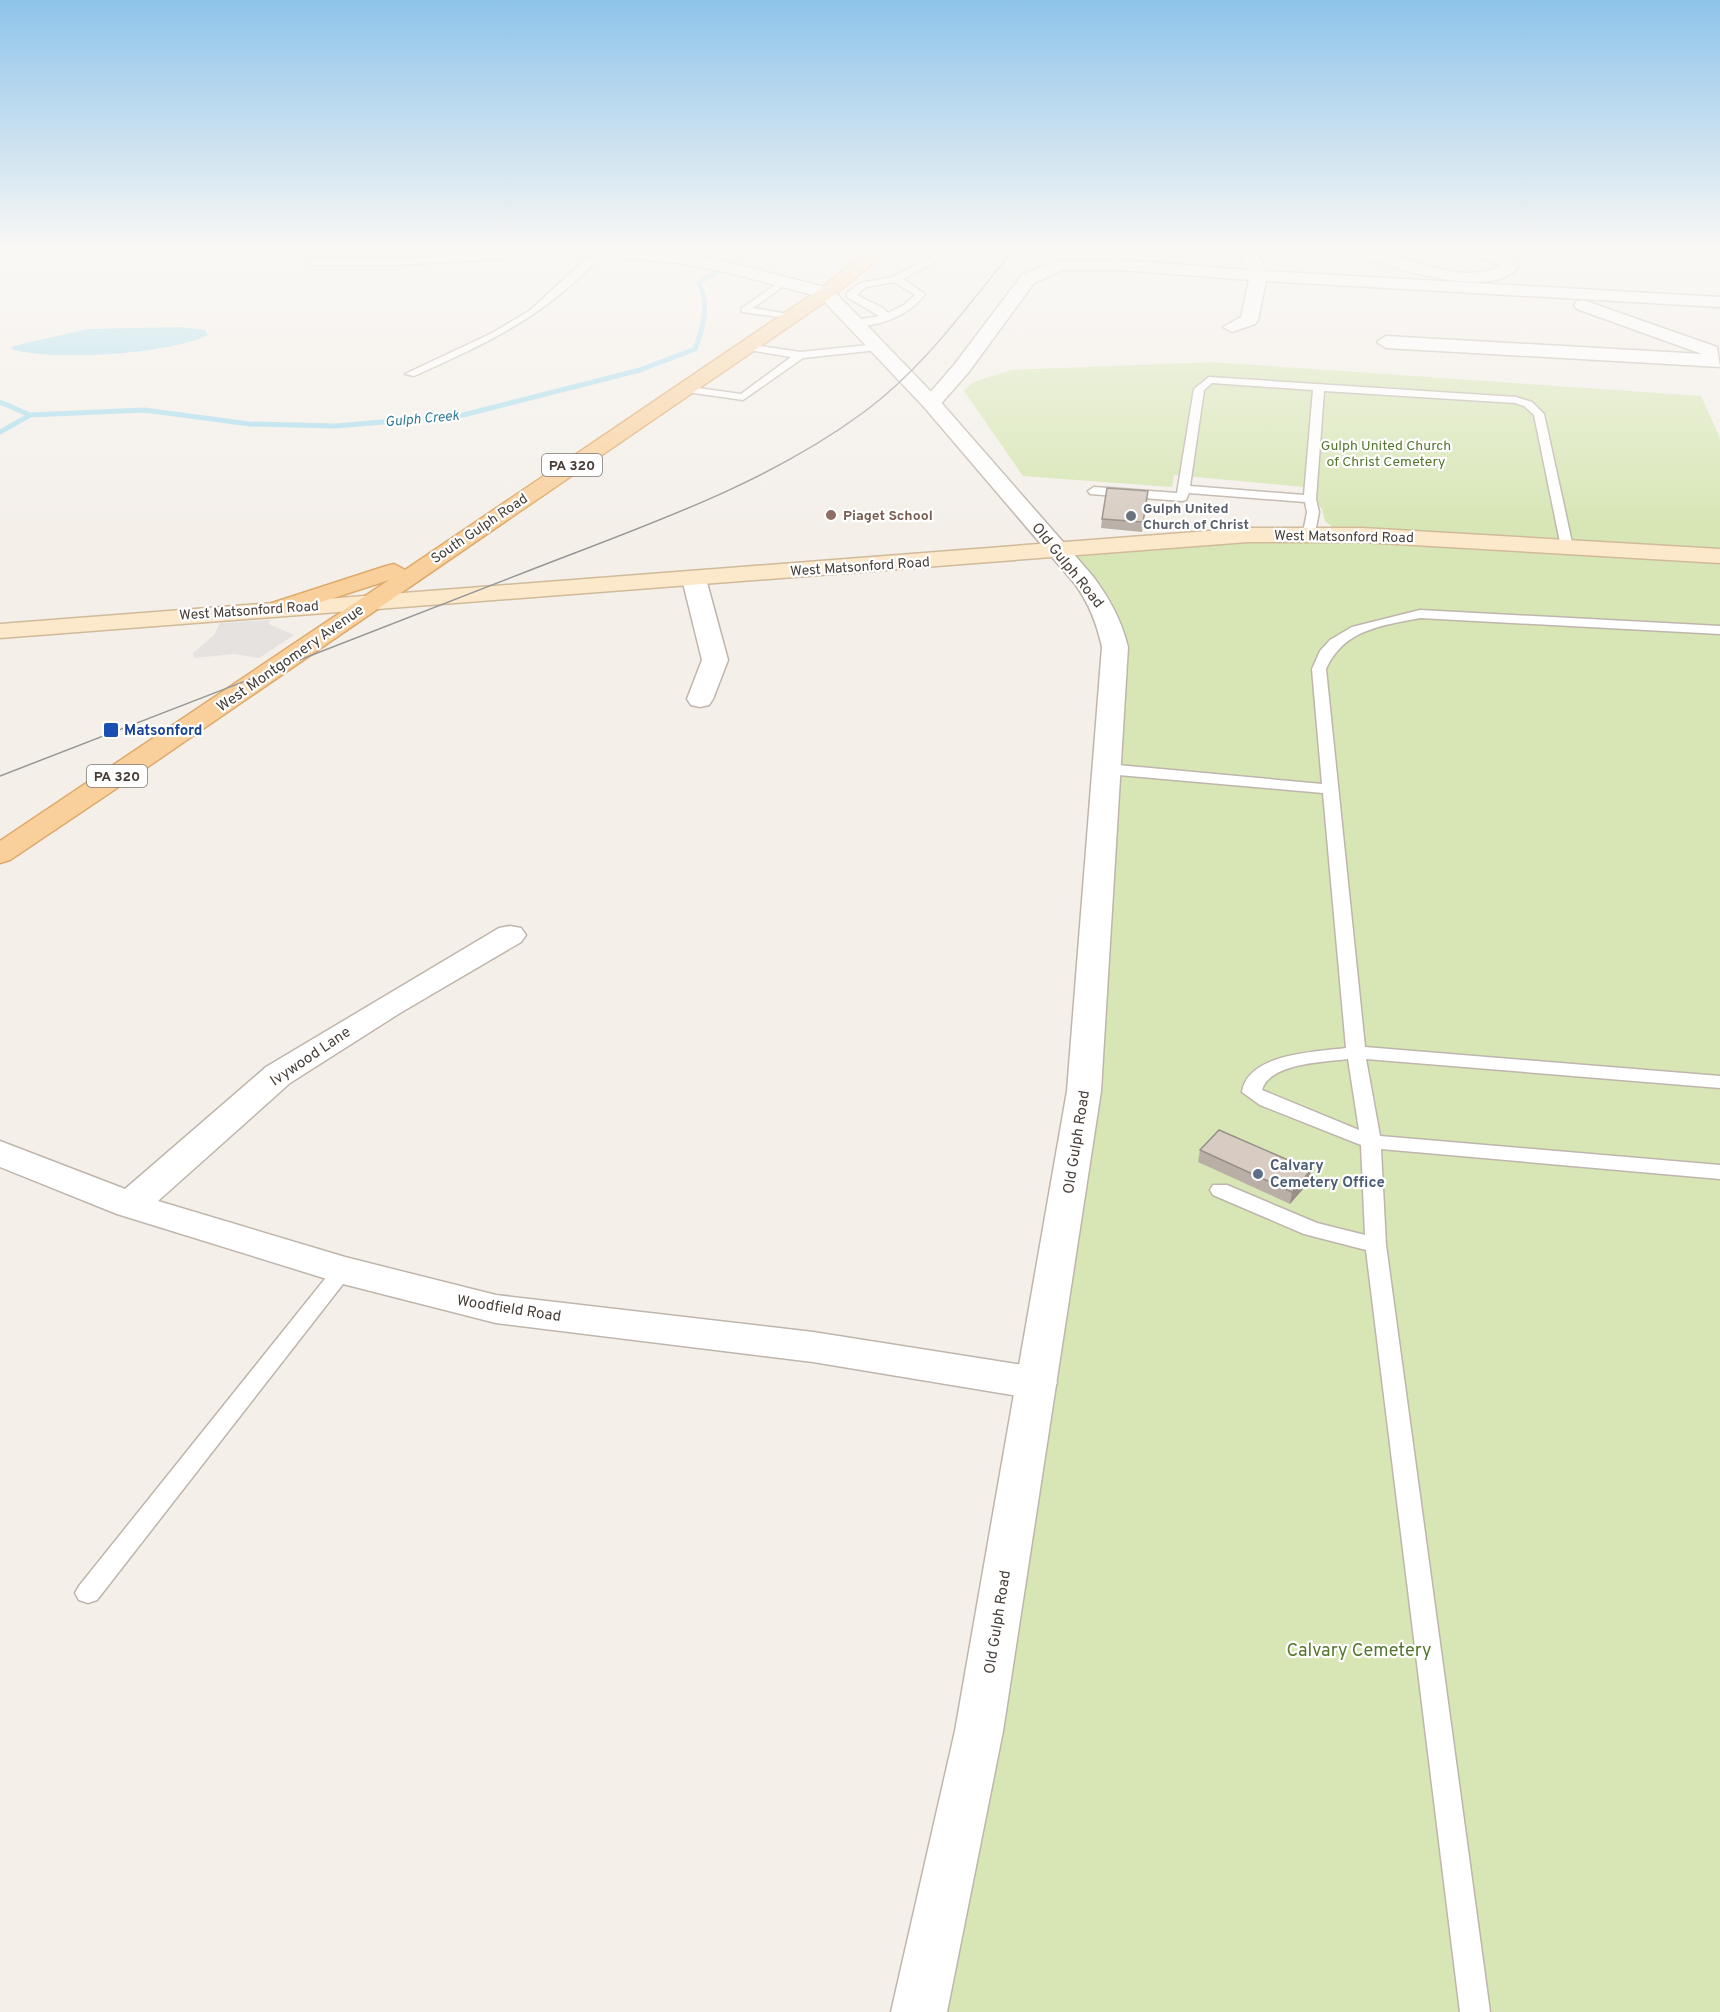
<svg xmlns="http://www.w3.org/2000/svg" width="1720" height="2012" viewBox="0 0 1720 2012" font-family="Overpass,sans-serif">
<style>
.green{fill:#d7e6b4}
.parking{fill:#e5e2e0}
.water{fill:#a8dced}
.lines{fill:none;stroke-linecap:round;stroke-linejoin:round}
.stream{stroke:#a8dced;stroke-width:5}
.service-casing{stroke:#bfb5ac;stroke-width:3}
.minor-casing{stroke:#bfb5ac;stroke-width:3}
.tertiary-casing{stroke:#bfb5ac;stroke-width:3}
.secondary-casing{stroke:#d1ba9a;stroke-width:3}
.primary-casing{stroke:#deaa6c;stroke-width:3}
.service{fill:#fff;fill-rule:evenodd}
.minor{fill:#fff;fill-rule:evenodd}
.tertiary{fill:#fff;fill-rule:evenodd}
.secondary{fill:#fce8ca;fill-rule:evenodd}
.primary{fill:#f9d09c;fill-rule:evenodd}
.tram{stroke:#979797;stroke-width:1.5}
.wall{fill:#baafa7}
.shaded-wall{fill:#978f88}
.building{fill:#d8ccc2;stroke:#978f88;stroke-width:1.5}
.education-dot{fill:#8d6e63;stroke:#fff;stroke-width:2}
.worship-dot{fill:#6b7280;stroke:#fff;stroke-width:2}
.transit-dot{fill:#1a4fb4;stroke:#fff;stroke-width:2}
.service-dot{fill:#5c6f8a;stroke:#fff;stroke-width:2}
.labels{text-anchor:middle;stroke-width:4.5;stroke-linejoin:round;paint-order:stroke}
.far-water-label{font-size:14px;font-style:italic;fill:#307b96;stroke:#fff}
.far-park-label{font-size:14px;fill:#54762d;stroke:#fff}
.shield{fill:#fff;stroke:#7e7874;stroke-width:1.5}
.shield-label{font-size:14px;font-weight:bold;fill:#473e38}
.far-worship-label{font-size:14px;font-weight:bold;fill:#5b616d;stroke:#fff;text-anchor:start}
.far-education-label{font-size:14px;font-weight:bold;fill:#785e54;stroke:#fff;text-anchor:start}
.far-street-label{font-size:14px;fill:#473e38;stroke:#fff}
.street-label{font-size:15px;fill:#473e38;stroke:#fff}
.transit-label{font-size:15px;font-weight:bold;fill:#164399;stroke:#fff;text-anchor:start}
.service-label{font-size:15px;font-weight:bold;fill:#4e5e75;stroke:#fff;text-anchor:start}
.near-park-label{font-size:18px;fill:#54762d;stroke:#fff}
</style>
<rect width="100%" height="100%" fill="#f4efe9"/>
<g class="green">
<polygon points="1212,362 1701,396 1720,438 1720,550 1335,529 1325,521 1322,509 1304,487 1174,475 1172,487 1023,476 964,391 973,382 1012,370"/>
<polygon points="1248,535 1720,556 1720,2012 919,2012 1084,1091 1115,647 1058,551"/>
</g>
<polygon class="parking" points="270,620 269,624 294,635 259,658 234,654 194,658 193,653 214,635 220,623"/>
<path class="water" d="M 180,327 L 205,330 L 208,335 C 171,354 51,362 11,349 L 13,346 L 88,329 Z"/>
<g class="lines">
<g class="stream">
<path d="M 0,402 L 30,415 L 144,410 L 250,424 L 336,426 L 463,415 L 640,370 L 695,349 C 704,326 709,306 699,282 L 739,259 L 764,249"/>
<polyline points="0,432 30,415"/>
</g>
<g class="service-casing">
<g id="service">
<polygon points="516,249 524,251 513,258 397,265 312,265 307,262 312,259 397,259 511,252"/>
<path d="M 597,249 L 605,251 C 549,315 489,342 414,376 L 405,374 L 492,333 L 529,311 Z"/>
<path d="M 948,249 L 960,249 L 903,279 L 925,294 C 910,315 877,329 852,325 L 852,321 L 879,316 L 847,297 L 847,293 L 860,283 L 893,277 ZM 894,282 L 915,295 L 904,305 L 888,313 L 883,308 L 857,295 L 866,287 Z"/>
<polygon points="785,278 788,279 788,283 753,308 794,315 794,319 742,312 742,308"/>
<polygon points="746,344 800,352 878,344 883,347 878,350 803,358 743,400 680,391 680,387 684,386 741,394 791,357 742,349 742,345"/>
<path d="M 1209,377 L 1516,397 L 1532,402 L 1544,414 L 1573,547 L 1567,551 L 1561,547 L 1534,415 L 1524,406 L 1515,403 L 1324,391 L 1316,499 L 1319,512 L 1315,533 L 1309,537 L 1303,533 L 1307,512 L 1305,502 L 1189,493 L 1186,500 L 1182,501 L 1090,494 L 1088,491 L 1094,487 L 1177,493 L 1194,389 ZM 1212,383 L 1313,390 L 1304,495 L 1190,486 L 1204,390 Z"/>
<path d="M 1420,610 L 1720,626 L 1720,634 L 1420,618 C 1381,626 1344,629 1326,669 L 1365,1047 L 1720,1076 L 1720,1088 L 1366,1059 L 1380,1136 L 1720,1165 L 1720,1179 L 1381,1149 L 1386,1245 L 1490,2012 L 1460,2012 L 1366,1250 L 1304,1234 L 1213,1195 L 1210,1190 L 1213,1185 L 1227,1185 L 1317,1223 L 1365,1235 L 1361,1145 L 1260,1105 L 1242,1092 C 1248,1053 1316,1052 1346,1048 L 1323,793 L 1107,774 L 1099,769 L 1107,764 L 1322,784 L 1312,669 L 1320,651 L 1330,640 L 1352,627 ZM 1348,1059 L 1359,1130 L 1262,1090 C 1269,1063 1325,1062 1348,1059 Z"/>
<polygon points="343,1263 350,1265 354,1270 350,1275 97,1600 88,1603 79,1600 75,1593 79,1586 336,1265"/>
</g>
</g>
<g class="minor-casing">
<g id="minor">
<polygon points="1229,249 1253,251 1262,261 1265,271 1720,297 1720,307 1266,281 1258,320 1255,324 1232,332 1223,327 1241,317 1249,280 1121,270 1063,270 1034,283 968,373 938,407 924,407 921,403 954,365 1022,275 1054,261 1121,260 1249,270 1241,258"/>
<path d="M 1344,249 C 1353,249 1363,248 1372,250 C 1412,257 1460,286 1500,266 L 1459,249 C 1481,249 1504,247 1518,267 C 1490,304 1382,263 1346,252 Z"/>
<polygon points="1583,300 1717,347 1720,367 1386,348 1377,342 1386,336 1702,354 1577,309 1574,305 1577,301"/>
<polygon points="694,572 702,574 706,579 728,660 713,699 709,705 700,707 691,705 687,699 702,660 682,579 686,574"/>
<polygon points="510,926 521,928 526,935 521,942 400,1013 290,1083 158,1201 345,1257 496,1295 813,1332 1036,1367 1051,1372 1057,1383 1051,1394 1036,1399 813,1362 496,1323 343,1284 117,1214 0,1167 0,1141 125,1189 266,1067 499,928"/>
</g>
</g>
<g class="tertiary-casing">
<path id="tertiary" d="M 475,249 L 640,249 L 680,253 L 732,263 L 832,289 L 938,399 L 1091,574 C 1109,597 1121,619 1128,647 L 1101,1091 L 1003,1731 L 947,2012 L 891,2012 L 955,1731 L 1067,1091 L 1102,647 C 1097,624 1089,603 1075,584 L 924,407 L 820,297 L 730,273 L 680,263 L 601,256 L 483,254 Z"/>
</g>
<g class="secondary-casing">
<polygon id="secondary" points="1248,528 1362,528 1720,549 1720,563 1362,542 1248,542 0,638 0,624"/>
</g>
<g class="primary-casing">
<polygon id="primary" points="870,249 890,249 832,297 114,790 10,860 0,863 0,841 389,580 281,615 272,613 269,608 272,603 386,566 394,564 405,570 820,289"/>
</g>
<use href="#service" class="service"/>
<use href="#minor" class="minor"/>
<use href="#tertiary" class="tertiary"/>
<use href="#secondary" class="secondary"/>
<use href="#primary" class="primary"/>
<path class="tram" d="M 0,776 C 176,707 352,641 528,571 C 643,526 764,486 864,412 C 924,368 967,306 1014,249"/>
</g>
<g class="wall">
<polygon points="1148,491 1142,532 1101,528 1102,519"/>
<polygon points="1200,1150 1309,1182 1290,1204 1198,1162"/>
</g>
<polygon class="shaded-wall" points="1311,1170 1309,1182 1290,1204 1292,1192"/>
<g class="building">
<polygon points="1107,488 1148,491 1143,522 1102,519"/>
<polygon points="1219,1130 1311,1170 1292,1192 1200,1150"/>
</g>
<linearGradient id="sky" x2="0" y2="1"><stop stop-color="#8ec4ea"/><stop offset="0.47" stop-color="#faf8f5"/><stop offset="1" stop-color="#faf8f5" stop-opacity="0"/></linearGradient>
<rect width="1720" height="531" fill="url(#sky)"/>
<circle class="education-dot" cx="831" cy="515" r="6"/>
<circle class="worship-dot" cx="1131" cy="516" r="6"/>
<rect class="transit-dot" x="103" y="722" width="16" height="16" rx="3"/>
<circle class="service-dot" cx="1258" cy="1174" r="6"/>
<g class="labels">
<g class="far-water-label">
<text transform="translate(422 418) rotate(-5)" y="5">Gulph Creek</text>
</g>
<g class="far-park-label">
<text x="1386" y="450">Gulph United Church<tspan x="1386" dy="16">of Christ Cemetery</tspan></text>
</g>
<g class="shield">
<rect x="542" y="454" width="60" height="22" rx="4.5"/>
<rect x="87" y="765" width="60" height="22" rx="4.5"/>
</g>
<g class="shield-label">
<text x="572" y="470">PA 320</text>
<text x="117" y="781">PA 320</text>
</g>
<g class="far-worship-label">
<text x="1143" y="513">Gulph United<tspan x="1143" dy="16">Church of Christ</tspan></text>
</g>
<g class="far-education-label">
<text x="843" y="520">Piaget School</text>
</g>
<g class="far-street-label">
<text transform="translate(479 528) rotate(-34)" y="5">South Gulph Road</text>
<text transform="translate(1344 536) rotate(1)" y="5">West Matsonford Road</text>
<text transform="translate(860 566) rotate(-4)" y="5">West Matsonford Road</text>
<text transform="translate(249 610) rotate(-4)" y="5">West Matsonford Road</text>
</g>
<g class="street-label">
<text transform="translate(1068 565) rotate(51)" y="5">Old Gulph Road</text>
<text transform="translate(290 658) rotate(-35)" y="5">West Montgomery Avenue</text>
<text transform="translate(310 1056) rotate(-34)" y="5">Ivywood Lane</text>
<text transform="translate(1076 1142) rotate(-81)" y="5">Old Gulph Road</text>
<text transform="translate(509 1308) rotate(9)" y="5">Woodfield Road</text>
<text transform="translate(997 1622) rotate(-81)" y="5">Old Gulph Road</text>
</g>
<g class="transit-label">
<text x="124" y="735">Matsonford</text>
</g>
<g class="service-label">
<text x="1270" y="1170">Calvary<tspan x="1270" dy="17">Cemetery Office</tspan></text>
</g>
<g class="near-park-label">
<text x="1359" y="1656">Calvary Cemetery</text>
</g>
</g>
</svg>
